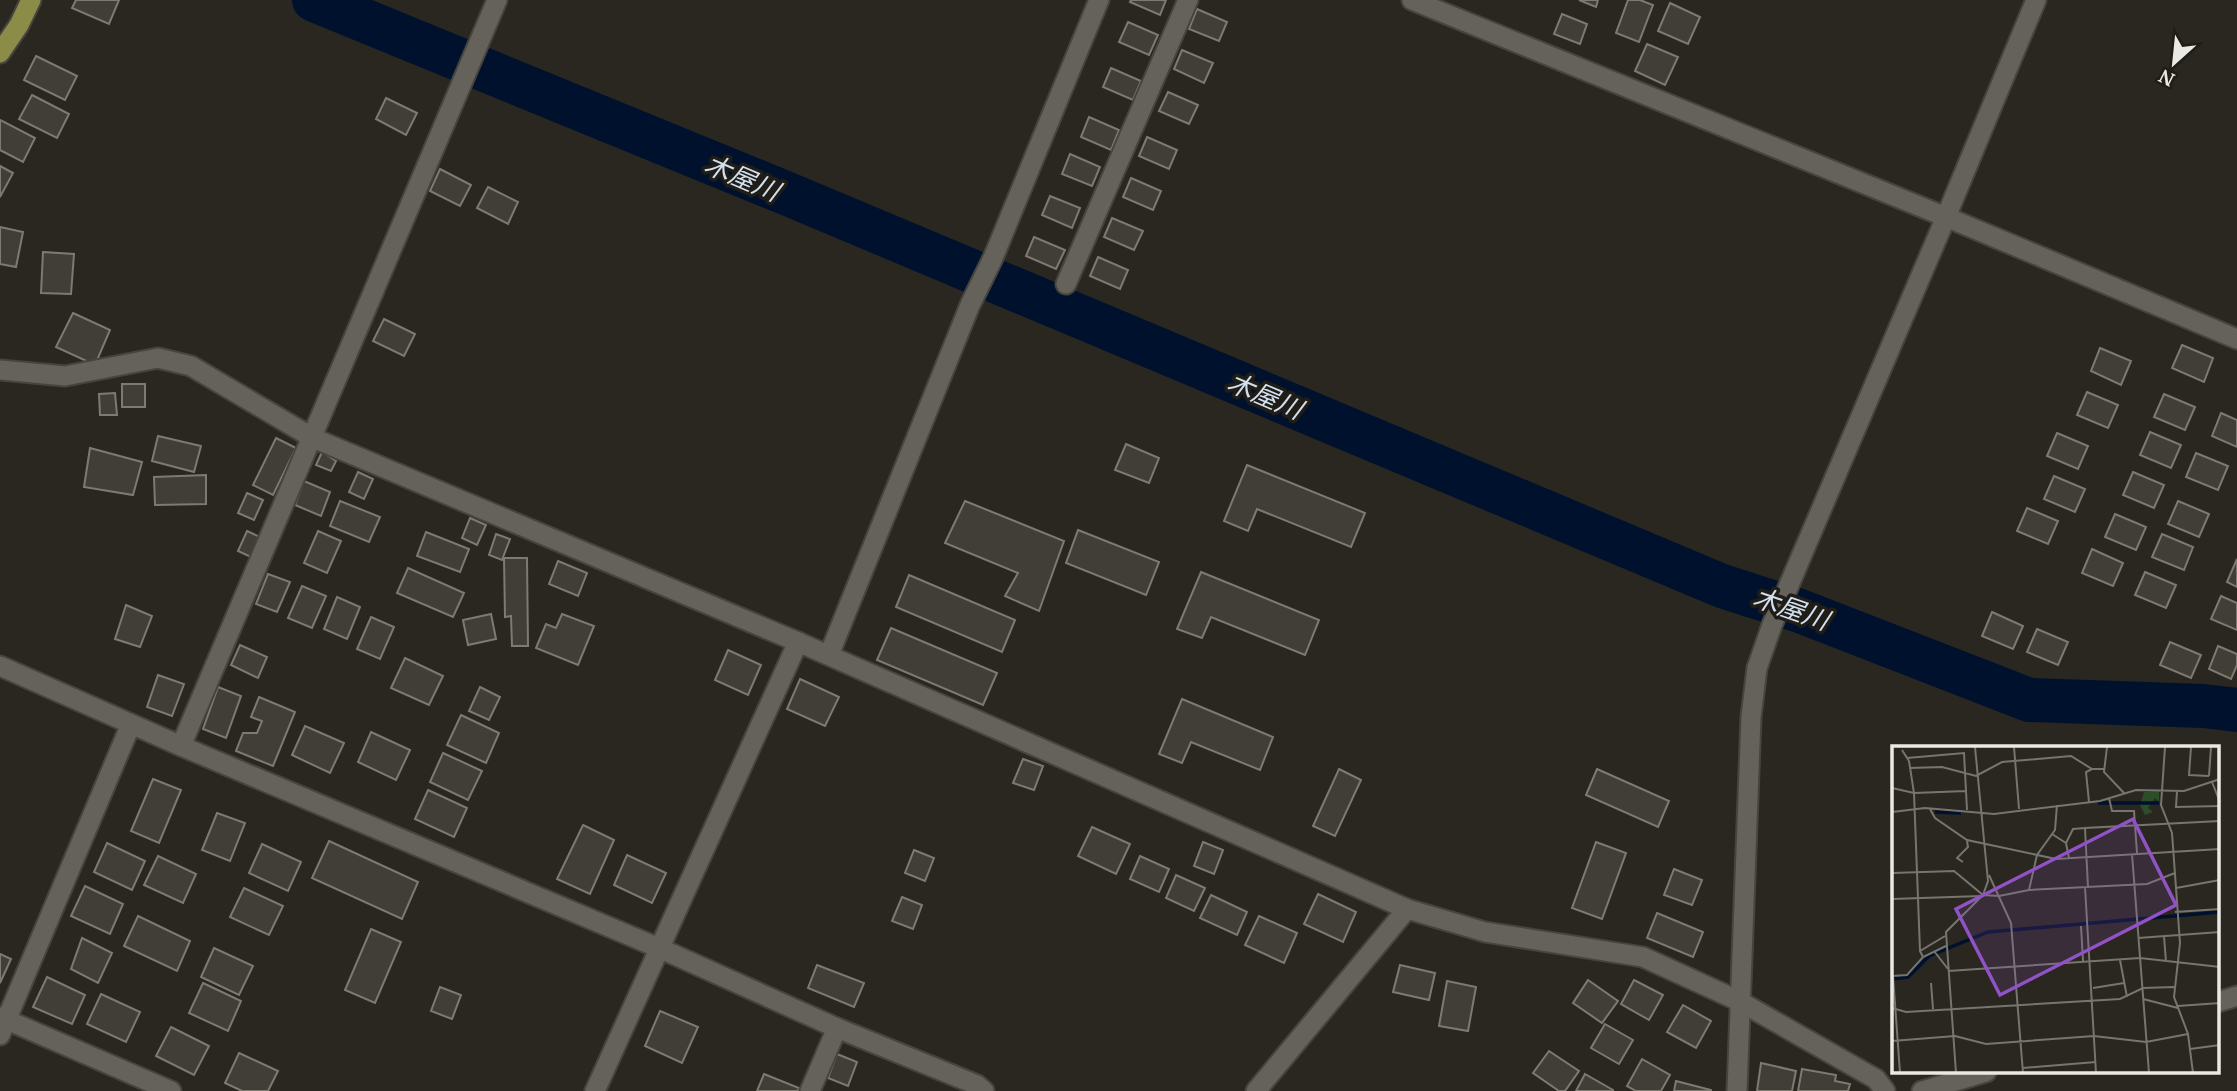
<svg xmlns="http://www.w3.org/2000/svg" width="2237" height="1091" viewBox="0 0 2237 1091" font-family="'PT Serif','Noto Sans JP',serif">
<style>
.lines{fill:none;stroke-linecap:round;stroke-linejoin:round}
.river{stroke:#00112d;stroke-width:44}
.building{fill:#413e37;stroke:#7d7a72;stroke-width:2}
.minor-casing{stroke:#46443e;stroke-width:23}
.tertiary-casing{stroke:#46443e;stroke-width:23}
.primary-casing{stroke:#46443e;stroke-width:23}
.minor{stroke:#64625a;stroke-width:19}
.tertiary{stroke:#64625a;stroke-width:19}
.primary{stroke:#8c8c49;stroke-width:19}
.labels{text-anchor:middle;stroke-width:7;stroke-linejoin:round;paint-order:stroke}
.water-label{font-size:26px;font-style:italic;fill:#d2e0f0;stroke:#201d17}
.inset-river{fill:none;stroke:#00112d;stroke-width:3.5}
.inset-road{fill:none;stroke:#76756e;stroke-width:2}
.view{fill:#9152c6;fill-opacity:0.15;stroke:#9152c6;stroke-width:3.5}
.inset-edge{fill:none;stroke:#eae9e4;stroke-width:3.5}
</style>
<rect width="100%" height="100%" fill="#292720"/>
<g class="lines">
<polyline class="river" points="314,0 788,194 1722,586 1800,611 2029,700 2203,706 2237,710"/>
</g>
<g class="building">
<polygon points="76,0 119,0 109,24 72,8"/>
<polygon points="1131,0 1166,0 1160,15 1130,2"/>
<polygon points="1579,0 1598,0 1596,7"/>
<polygon points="1628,0 1640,0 1653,5 1639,42 1616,33"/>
<polygon points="1670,3 1700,17 1688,44 1658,31"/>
<polygon points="1197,9 1227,22 1219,41 1189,29"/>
<polygon points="1562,14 1587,24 1580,44 1554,34"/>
<polygon points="1128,22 1158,35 1149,55 1119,42"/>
<polygon points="1647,44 1678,57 1665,85 1635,71"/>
<polygon points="1182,50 1213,63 1204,83 1174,69"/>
<polygon points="36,56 77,76 65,100 24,80"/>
<polygon points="1111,68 1141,81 1133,100 1103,87"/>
<polygon points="1168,92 1198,105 1189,124 1159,111"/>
<polygon points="32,95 69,114 57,138 19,119"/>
<polygon points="386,98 417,113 406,135 376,119"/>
<polygon points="1089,117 1119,130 1111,150 1081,137"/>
<polygon points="0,120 35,138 23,162 0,150"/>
<polygon points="1147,137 1177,150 1169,169 1139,156"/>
<polygon points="1070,154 1100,167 1092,186 1062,174"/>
<polygon points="0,166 13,173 0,197"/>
<polygon points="440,169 471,185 460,206 430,191"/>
<polygon points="1131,178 1161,191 1153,210 1123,197"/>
<polygon points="488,187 518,202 508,224 477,208"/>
<polygon points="1050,196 1080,208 1072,228 1042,215"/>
<polygon points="1112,218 1143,231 1134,250 1104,237"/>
<polygon points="0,227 23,232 16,267 0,264"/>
<polygon points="1034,237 1065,250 1056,269 1026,256"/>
<polygon points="43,252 74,254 71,294 41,293"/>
<polygon points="1098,257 1128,270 1120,289 1090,276"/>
<polygon points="73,313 110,330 95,365 56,347"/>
<polygon points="384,319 415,334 404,356 373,341"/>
<polygon points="2182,345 2213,358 2204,382 2172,368"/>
<polygon points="2100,348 2131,361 2121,385 2091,371"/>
<rect x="122" y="384" width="23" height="23"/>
<polygon points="2087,392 2118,405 2108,428 2077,415"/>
<polygon points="115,393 117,415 100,415 99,394"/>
<polygon points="2164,394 2195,407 2185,430 2154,417"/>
<polygon points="2221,413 2237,420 2237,447 2212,436"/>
<polygon points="2150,432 2181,445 2171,468 2140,455"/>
<polygon points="2057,433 2088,446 2078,469 2047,456"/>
<polygon points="158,436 201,446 194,472 152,461"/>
<polygon points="276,438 296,448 273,495 253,485"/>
<polygon points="1126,444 1159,458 1149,483 1115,470"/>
<polygon points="90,448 142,462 133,495 84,487"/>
<polygon points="322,452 336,461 331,471 316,465"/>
<polygon points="2196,453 2228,466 2218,490 2186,477"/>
<polygon points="1247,465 1365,513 1351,547 1257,509 1248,531 1224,521"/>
<polygon points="358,472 373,479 364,499 349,492"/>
<polygon points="2133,472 2164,485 2154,508 2123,495"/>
<polygon points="206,475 206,504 155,505 154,477"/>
<polygon points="2054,476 2085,489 2075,512 2044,499"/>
<polygon points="304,481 330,492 321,516 295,505"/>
<polygon points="247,493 263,500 254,520 238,513"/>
<polygon points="340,501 380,517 369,542 330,526"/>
<polygon points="965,501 1064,541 1039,611 1005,596 1018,573 945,543"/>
<polygon points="2178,501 2209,514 2199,537 2168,524"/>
<polygon points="2027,508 2058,521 2048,544 2017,531"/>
<polygon points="2115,514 2146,527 2136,550 2105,537"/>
<polygon points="470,518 486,525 477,545 462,538"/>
<polygon points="1078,530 1159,562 1146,595 1066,563"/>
<polygon points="247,531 262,538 253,558 238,551"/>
<polygon points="318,531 341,541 327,573 304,563"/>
<polygon points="426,532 469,549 460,572 417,556"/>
<polygon points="496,534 510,539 502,560 489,555"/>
<polygon points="2162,534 2193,547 2184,570 2152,557"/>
<polygon points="2092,549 2123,563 2113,586 2082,573"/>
<polygon points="504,558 527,558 528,646 512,646 511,616 505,617"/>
<polygon points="2237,559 2237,587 2227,582"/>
<polygon points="558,561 587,573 578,596 549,584"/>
<polygon points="408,568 464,593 453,617 397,593"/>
<polygon points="1201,572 1319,620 1305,655 1211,617 1202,638 1177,629"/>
<polygon points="2145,572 2176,585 2166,608 2135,595"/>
<polygon points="268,574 290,582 277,612 256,604"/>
<polygon points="909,575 1015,620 1002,652 896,607"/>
<polygon points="302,586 326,596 312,628 288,618"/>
<polygon points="2221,596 2237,603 2237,630 2211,619"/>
<polygon points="337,597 360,607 347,639 324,629"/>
<polygon points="126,605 152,616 140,647 115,639"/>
<polygon points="1992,612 2023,626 2013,649 1982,636"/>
<polygon points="491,614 496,639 468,645 463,620"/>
<polygon points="562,614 594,626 578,665 536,648 546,624 556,628"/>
<polygon points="371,617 394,627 380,659 357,649"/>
<polygon points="891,628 997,673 983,705 877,660"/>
<polygon points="2037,629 2068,642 2058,665 2027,652"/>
<polygon points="2170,642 2201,655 2191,678 2160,665"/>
<polygon points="240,645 267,657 258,678 231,665"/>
<polygon points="2218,646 2237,654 2237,665 2231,679 2209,669"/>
<polygon points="728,650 761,665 748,695 715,680"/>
<polygon points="405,658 443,676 429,705 391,688"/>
<polygon points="158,675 184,684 172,716 147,707"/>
<polygon points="800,679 839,697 825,726 787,709"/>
<polygon points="218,687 241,696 226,738 203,729"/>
<polygon points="480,687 500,697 489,720 469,711"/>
<polygon points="259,697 295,712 273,766 236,751 243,733 257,733 262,721 251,717"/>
<polygon points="1182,699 1273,737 1260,770 1191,742 1182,763 1159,754"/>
<polygon points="461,715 499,733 486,763 447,745"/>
<polygon points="305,726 344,743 330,773 292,755"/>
<polygon points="371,732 410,750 396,780 358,762"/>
<polygon points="443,753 482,771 468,800 430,782"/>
<polygon points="1023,759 1043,766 1034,790 1013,783"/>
<polygon points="1339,769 1361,780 1335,836 1313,826"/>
<polygon points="1597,769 1669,801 1658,827 1586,795"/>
<polygon points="153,779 181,790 159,843 131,831"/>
<polygon points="428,790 467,808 454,837 415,819"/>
<polygon points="217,813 245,823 230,861 202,850"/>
<polygon points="583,825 614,840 590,894 557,879"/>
<polygon points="1092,827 1130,844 1116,874 1078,856"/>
<polygon points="329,841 418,882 402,919 312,878"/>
<polygon points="1203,842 1223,850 1214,874 1194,866"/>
<polygon points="1596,842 1626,853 1602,919 1572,908"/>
<polygon points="107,843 145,861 132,890 94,872"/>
<polygon points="262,844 301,862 288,891 249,873"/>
<polygon points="914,850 934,858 925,881 905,873"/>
<polygon points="627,855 666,873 652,903 614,885"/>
<polygon points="158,856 196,874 183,903 144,885"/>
<polygon points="1140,856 1169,869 1159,892 1130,879"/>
<polygon points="1674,869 1702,880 1692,905 1664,895"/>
<polygon points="1176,875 1205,888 1194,911 1166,898"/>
<polygon points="85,886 123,904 110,934 71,916"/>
<polygon points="244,888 283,906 269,935 230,917"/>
<polygon points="1318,894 1356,912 1343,942 1304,924"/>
<polygon points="1211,895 1247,912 1237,935 1200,918"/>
<polygon points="902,897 922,905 913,929 892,921"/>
<polygon points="1657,913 1703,932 1693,957 1647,938"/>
<polygon points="138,916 190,941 177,971 124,946"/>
<polygon points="1259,916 1297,933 1284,963 1245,945"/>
<polygon points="371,929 401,942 375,1003 345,990"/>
<polygon points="82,938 112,953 98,983 71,969"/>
<polygon points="214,948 253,966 239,995 201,977"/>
<polygon points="0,954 11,959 0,983"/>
<polygon points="817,965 864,983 854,1007 808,988"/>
<polygon points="1400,965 1435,973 1429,1000 1393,992"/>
<polygon points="47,977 85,995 72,1024 33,1007"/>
<polygon points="1588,980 1618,1001 1602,1023 1573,1003"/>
<polygon points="1634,980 1663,995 1649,1020 1621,1004"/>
<polygon points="1447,981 1476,987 1468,1031 1439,1026"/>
<polygon points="203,983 241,1001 228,1031 189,1013"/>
<polygon points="440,987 461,995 452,1019 431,1011"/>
<polygon points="101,994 140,1012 126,1042 87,1024"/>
<polygon points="1683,1005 1711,1021 1696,1048 1667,1032"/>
<polygon points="660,1011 698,1027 682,1063 645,1046"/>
<polygon points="1605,1024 1633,1040 1619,1064 1591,1048"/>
<polygon points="171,1027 209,1046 194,1075 156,1056"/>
<polygon points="1549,1051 1579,1071 1565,1091 1559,1091 1533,1073"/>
<polygon points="239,1053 278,1071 268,1091 242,1091 225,1083"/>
<polygon points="837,1054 857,1062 848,1086 828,1078"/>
<polygon points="1642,1059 1670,1075 1661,1091 1636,1091 1627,1086"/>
<polygon points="1761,1063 1796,1071 1792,1091 1757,1091"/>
<polygon points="1802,1069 1836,1075 1835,1081 1850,1084 1848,1091 1798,1091"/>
<polygon points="764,1074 799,1088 798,1091 757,1091"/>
<polygon points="1585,1074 1613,1090 1613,1091 1576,1091"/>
<polygon points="1676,1081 1711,1090 1711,1091 1674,1091"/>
</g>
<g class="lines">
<g class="minor-casing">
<g id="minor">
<polyline points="1412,0 1946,217 2237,339"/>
<polyline points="1066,284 1188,0"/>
<polyline points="0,370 65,376 158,358 191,366 313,438 798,642 1407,909 1485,932 1643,957 1739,1001 1876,1079 1885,1091"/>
<polyline points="829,655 970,305 993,258 1099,0"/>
<polyline points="0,666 181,746 659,948 837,1028 977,1085 984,1091"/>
<polyline points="181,746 497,0"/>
<polyline points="0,1017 171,1091"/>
<polyline points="0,1035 131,724"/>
<polyline points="595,1091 798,642"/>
<polyline points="810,1091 837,1028"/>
<polyline points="1256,1091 1407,909"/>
<polyline points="1737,1091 1751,717 1757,668 1772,625 1946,217 2036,0"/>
</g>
</g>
<g class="tertiary-casing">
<g id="tertiary">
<polyline points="2218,1002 2237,996"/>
<polyline points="1922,1091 1986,1072"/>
</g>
</g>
<g class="primary-casing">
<polyline id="primary" points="0,53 19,25 31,0"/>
</g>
<use href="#minor" class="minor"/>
<use href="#tertiary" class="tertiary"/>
<use href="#primary" class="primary"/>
</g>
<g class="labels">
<g class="water-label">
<text transform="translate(742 178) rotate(23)" y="9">木屋川</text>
<text transform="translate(1265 396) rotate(23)" y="9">木屋川</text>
<text transform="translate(1791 609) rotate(19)" y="9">木屋川</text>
</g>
</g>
<g transform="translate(1892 746)">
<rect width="327" height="327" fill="#292720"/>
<path d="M 267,45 L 267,56 L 263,52 L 256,62 L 261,66 L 253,69 L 248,59 L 252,46 Z" fill="#2d4c28"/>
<path class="inset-river" d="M 206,57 L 267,57M 43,66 L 69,67M 0,233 L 16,231 L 37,210 L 96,186 L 328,166"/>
<path class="inset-road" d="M 122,1 L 127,63M 215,1 L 212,26 L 232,47M 273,1 L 269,59 L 280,87 L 288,197 L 282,251 L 296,288 L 301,327M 299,1 L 297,29 L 317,30M 10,4 L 17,15 L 22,47 L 28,205 L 31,211M 15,12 L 72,7 L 75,64M 18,22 L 50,21 L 84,30 L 110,16 L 179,10 L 200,23 L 212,23M 317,30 L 319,1M 320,36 L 328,56M 0,42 L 22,47 L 74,45M 285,45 L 284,61 L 328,60M 217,52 L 220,65 L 242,65 L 245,107M 197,56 L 194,26 L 200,23M 38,63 L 43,72 L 75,94 L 164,113 L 328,103M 0,66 L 33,62 L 102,68 L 208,55 L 244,44 L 292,45 L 328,33M 160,88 L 174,97 L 177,112M 174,97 L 181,83 L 193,82M 240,108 L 257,327M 71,116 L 65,112 L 76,101 L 75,95M 0,127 L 62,125 L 91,149 L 107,150 L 137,144 L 255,138 L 283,127M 97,129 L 119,177 L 131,327M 193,141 L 204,327M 196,141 L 193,82 L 328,75M 284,142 L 328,134M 137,144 L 145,109 L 163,84 L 165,59M 0,153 L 89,150M 283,166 L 328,163M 189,180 L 191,215M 272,190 L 274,216M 246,192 L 328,186M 28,205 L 53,190M 42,205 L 56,223M 228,214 L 235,251M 56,225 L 248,212 L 328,221M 0,230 L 15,229 L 31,211 L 54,200M 1,230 L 8,327M 39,237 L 41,263M 201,242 L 232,237M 251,253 L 286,262M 286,260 L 328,257M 0,262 L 14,266 L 228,253 L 251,242 L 282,241M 0,295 L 63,290 L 94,298 L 202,290 L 254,296 L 296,288M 298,303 L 328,299M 131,322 L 204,316M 64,327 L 54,186 L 91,149 L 96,135 L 83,1"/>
<path class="view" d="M 241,73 L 284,159 L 108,249 L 64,163 Z"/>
<rect width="327" height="327" class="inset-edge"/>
</g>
<g transform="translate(2174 63) rotate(207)" stroke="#201d17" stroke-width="5" paint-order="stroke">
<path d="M0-5L12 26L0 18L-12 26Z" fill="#eae9e4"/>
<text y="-10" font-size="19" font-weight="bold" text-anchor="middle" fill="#eae9e4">N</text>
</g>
</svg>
